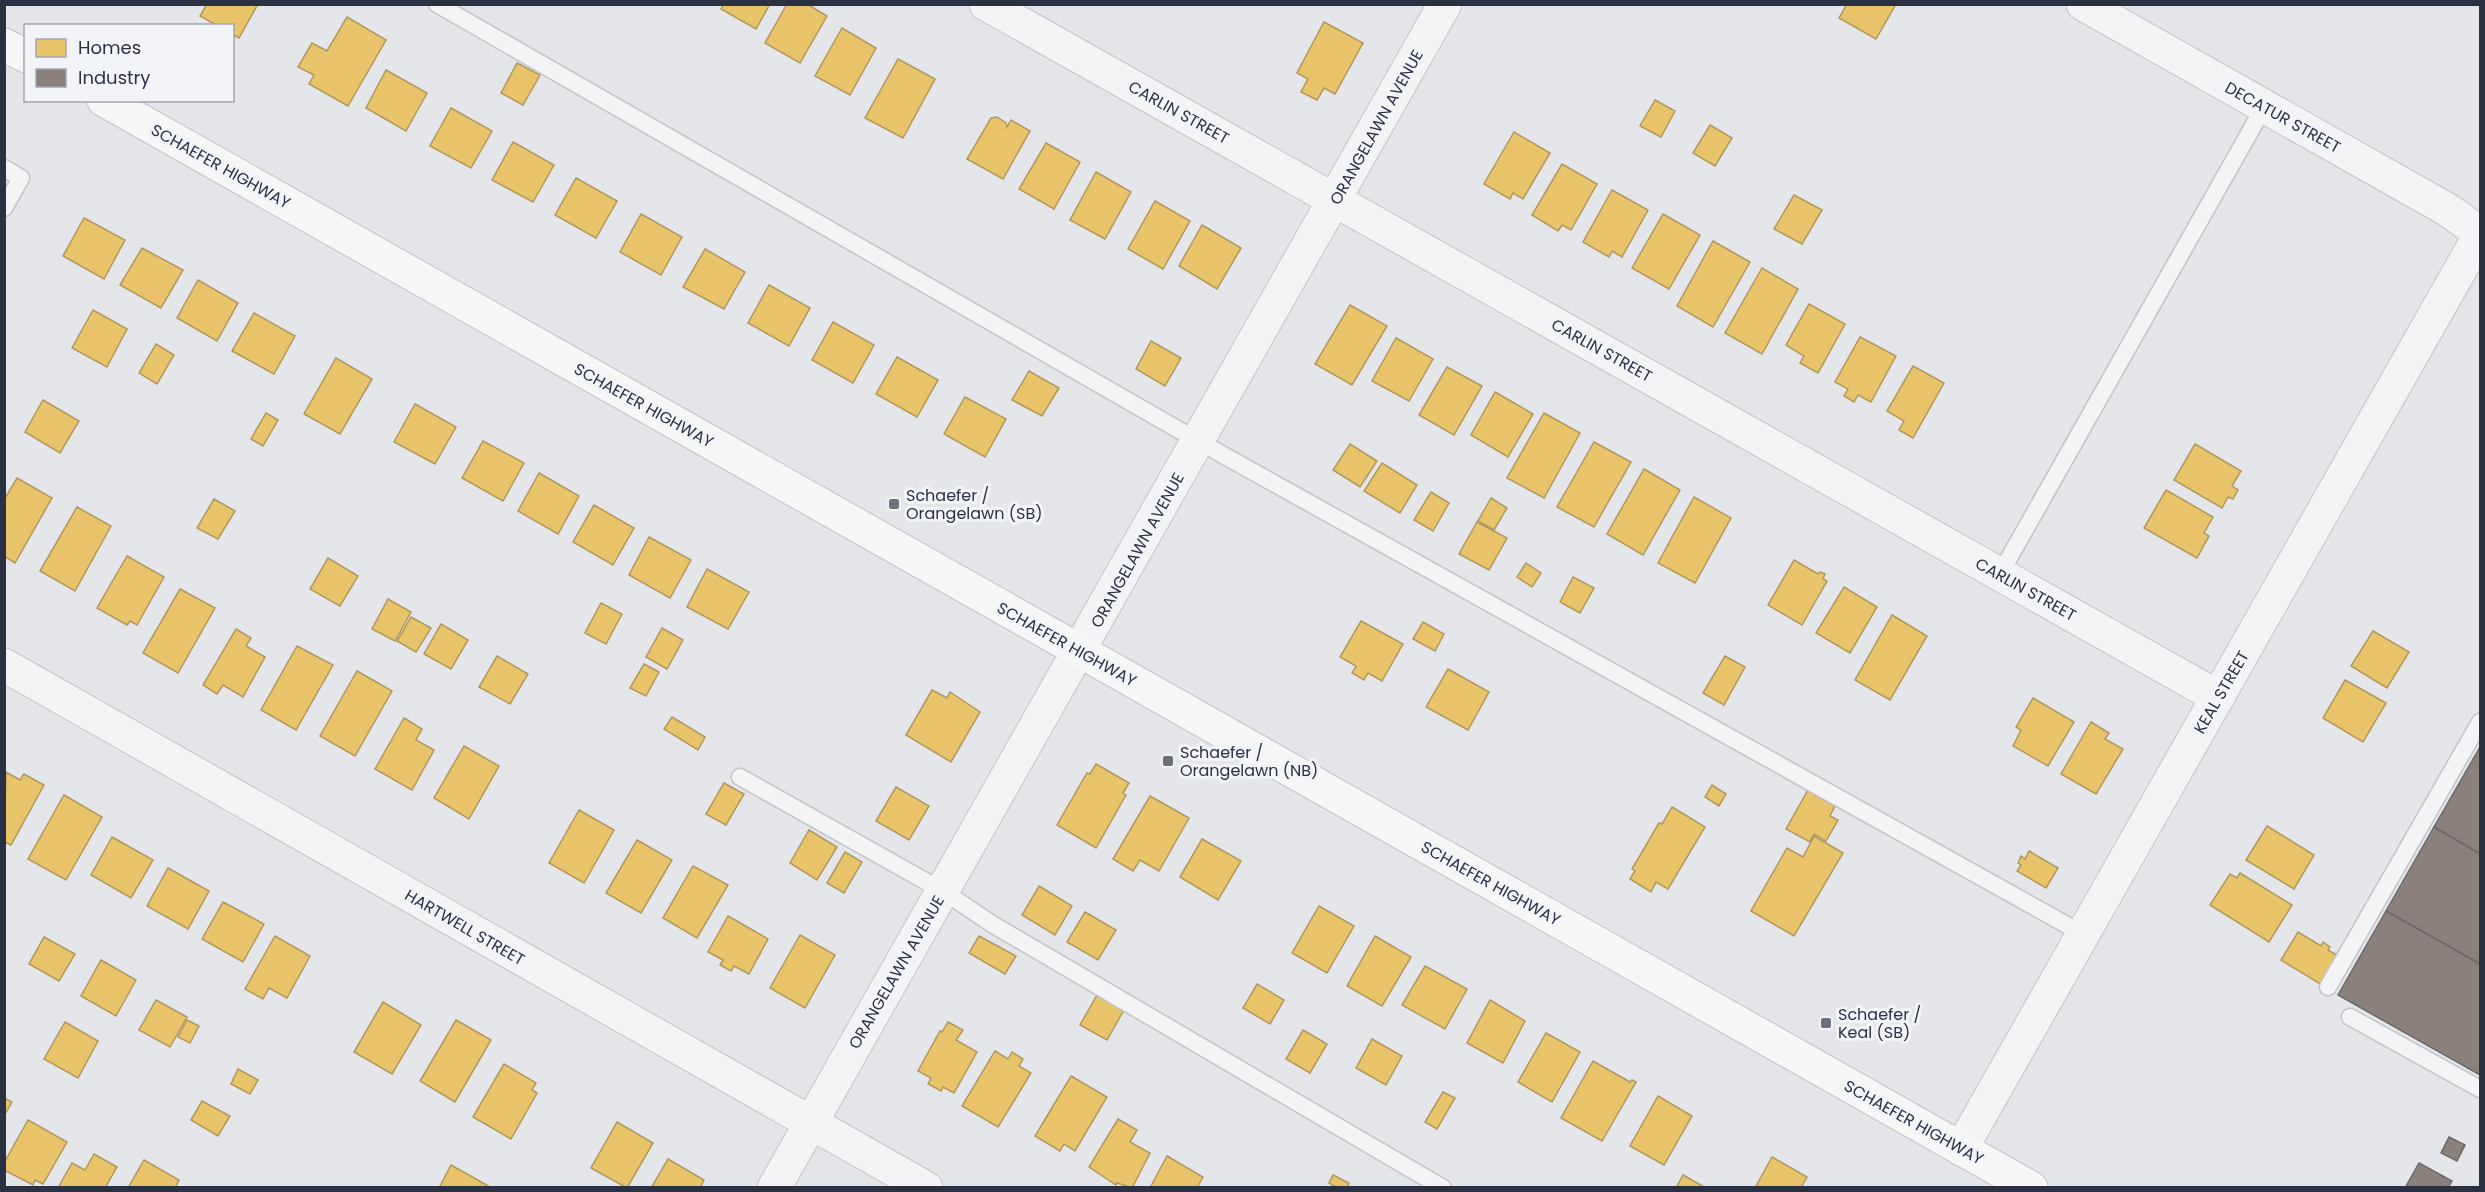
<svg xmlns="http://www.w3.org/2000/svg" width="2485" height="1192" viewBox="0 0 2485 1192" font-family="Poppins,sans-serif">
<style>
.homes{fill:#e9c46a;stroke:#b0985e;stroke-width:1.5}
.industry{fill:#8a817c;stroke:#6d696b;stroke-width:1.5}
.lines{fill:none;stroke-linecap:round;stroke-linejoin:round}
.lane-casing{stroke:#c3c4c7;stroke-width:19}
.street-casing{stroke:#c3c4c7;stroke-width:35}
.secondary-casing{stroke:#c3c4c7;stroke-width:35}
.lane{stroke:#f4f4f6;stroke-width:16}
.street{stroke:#f4f4f6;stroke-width:33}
.secondary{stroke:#f7f7f8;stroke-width:33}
.poi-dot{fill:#6b707d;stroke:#f3f4f8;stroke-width:2}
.labels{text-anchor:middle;stroke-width:6;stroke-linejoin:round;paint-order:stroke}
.street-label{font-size:16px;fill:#2a3143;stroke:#f3f4f8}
.poi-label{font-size:16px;fill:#2a3143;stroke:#f3f4f8;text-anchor:start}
</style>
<rect width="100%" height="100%" fill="#e5e6e9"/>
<g class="homes">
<polygon points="207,4 258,4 239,38 232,34 232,26 218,26 200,16"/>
<polygon points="724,4 770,4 756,29 721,9"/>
<polygon points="787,4 807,4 827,16 800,63 765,43"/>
<polygon points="1847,4 1896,4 1876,39 1839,18"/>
<polygon points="347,17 386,40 348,106 309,84 314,75 298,67 312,43 327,51"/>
<polygon points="1324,22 1363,43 1335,94 1324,88 1317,100 1301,92 1308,79 1297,73"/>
<polygon points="842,28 876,48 850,95 815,76"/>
<polygon points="898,59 935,79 903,138 865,118"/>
<polygon points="517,63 540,75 523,105 501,93"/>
<polygon points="386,70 427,93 406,131 366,108"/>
<polygon points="1655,100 1675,111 1661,137 1640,126"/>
<polygon points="451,108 492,131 471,168 430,146"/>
<polygon points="997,117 1006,123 1007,127 1011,120 1030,131 1003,179 967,159 991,118"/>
<polygon points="1710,125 1732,138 1715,166 1693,153"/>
<polygon points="1514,132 1550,153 1523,199 1513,193 1510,199 1484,184"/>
<polygon points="513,142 554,165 533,202 492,180"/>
<polygon points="1046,143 1080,162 1054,209 1019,189"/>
<polygon points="1562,164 1597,184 1571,230 1562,225 1558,231 1532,215"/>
<polygon points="1096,172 1131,192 1105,239 1070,220"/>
<polygon points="576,178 617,201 596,238 555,215"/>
<polygon points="1612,190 1648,210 1622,257 1612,251 1609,257 1583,242"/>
<polygon points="1794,195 1822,210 1802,244 1774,229"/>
<polygon points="1155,201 1190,221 1163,269 1128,249"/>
<polygon points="641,214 682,237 661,275 620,252"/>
<polygon points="1663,214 1700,235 1669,289 1632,268"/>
<polygon points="84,218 125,240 104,279 63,256"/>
<polygon points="1202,225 1241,248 1217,289 1179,266"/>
<polygon points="1713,241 1750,262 1713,327 1677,306"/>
<polygon points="142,248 183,270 161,308 120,285"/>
<polygon points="705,249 745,272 724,309 683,287"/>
<polygon points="1762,268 1798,289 1762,354 1725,333"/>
<polygon points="198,280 238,303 217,341 177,318"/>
<polygon points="769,285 810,308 789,346 748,323"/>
<polygon points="1809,304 1845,324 1818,373 1800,363 1804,356 1786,345"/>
<polygon points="1350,305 1387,326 1352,385 1315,364"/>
<polygon points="93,310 127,329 107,367 72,348"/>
<polygon points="254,313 295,336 274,374 232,351"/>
<polygon points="833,322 874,345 853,383 812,360"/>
<polygon points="1860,337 1896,356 1871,402 1858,395 1854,402 1844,396 1848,389 1835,382"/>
<polygon points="1396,338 1433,359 1409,401 1372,381"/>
<polygon points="1151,341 1181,358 1165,386 1136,369"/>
<polygon points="156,344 174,355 157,384 139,373"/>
<polygon points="897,357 938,380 917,417 876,394"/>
<polygon points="336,358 372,379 340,434 304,414"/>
<polygon points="1913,366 1944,383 1913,438 1899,430 1904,421 1887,411"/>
<polygon points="1447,367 1482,386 1454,435 1419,415"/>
<polygon points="1029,371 1059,388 1042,416 1012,400"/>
<polygon points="1495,392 1533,414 1508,457 1471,435"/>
<polygon points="965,397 1006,419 985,457 944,434"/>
<polygon points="43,400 79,421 60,453 25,432"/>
<polygon points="415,404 456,427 435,464 394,442"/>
<polygon points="266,413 278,420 263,446 251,439"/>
<polygon points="1544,413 1580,433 1544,498 1507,478"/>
<polygon points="483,441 524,463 503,501 462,478"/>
<polygon points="1594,442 1631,462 1594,527 1557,507"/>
<polygon points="1350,444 1377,461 1360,487 1333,470"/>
<polygon points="2195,444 2241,471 2232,486 2238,490 2233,499 2228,497 2222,508 2174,480"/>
<polygon points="1382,463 1417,485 1400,513 1364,491"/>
<polygon points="1644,469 1680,490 1643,555 1607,534"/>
<polygon points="539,473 579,496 558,534 518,511"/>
<polygon points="17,478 52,498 15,563 4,556 4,500"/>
<polygon points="2166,490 2213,517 2204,533 2209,536 2197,558 2144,528"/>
<polygon points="1431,492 1449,503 1433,531 1414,520"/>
<polygon points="1694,497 1731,518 1695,583 1658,563"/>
<polygon points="1491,498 1507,508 1494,530 1478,521"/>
<polygon points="214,499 235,511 218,539 197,528"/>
<polygon points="594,505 634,528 613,565 573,542"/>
<polygon points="77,507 111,526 75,591 40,571"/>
<polygon points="1477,522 1507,538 1489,570 1459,554"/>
<polygon points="649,537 691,560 670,598 629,575"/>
<polygon points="127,556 164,577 137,625 130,621 127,625 97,608"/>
<polygon points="328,558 358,576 340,606 310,589"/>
<polygon points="1794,560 1818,574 1820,572 1825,574 1823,579 1827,581 1802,625 1768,605"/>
<polygon points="1526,563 1541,573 1532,587 1517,577"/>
<polygon points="707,569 749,592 728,629 687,607"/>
<polygon points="1573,577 1594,588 1580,613 1560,602"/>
<polygon points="1844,587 1877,607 1850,653 1816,633"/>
<polygon points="180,589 215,608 178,673 143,653"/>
<polygon points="388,599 411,612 395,641 372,629"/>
<polygon points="601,603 622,614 606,644 585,633"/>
<polygon points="1892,615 1927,636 1890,700 1855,680"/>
<polygon points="411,617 431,628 416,652 397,641"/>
<polygon points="1361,621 1403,644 1382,681 1368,673 1364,680 1352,673 1356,666 1340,657"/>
<polygon points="1423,622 1444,634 1435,651 1413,639"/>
<polygon points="441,624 468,640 451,669 424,654"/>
<polygon points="662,628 683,640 667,669 646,657"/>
<polygon points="236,629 251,638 246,646 265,657 243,697 223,685 217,694 203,685"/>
<polygon points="2373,631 2409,652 2387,688 2351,666"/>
<polygon points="297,646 333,665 296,730 261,710"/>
<polygon points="497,656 528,674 510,704 479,687"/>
<polygon points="1725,656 1745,667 1724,705 1703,693"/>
<polygon points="644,664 659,672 646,696 630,688"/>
<polygon points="1448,669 1489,692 1468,730 1426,707"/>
<polygon points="357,671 392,691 355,756 320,736"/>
<polygon points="2345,680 2386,703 2363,742 2323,718"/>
<polygon points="932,690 947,698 950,692 980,712 951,762 906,735"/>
<polygon points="2033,698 2074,722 2048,766 2013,746 2021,730 2016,727"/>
<polygon points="672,717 705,737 698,750 664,729"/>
<polygon points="404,718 422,729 416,740 434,750 412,790 375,769"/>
<polygon points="2091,722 2109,733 2105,739 2123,749 2096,794 2061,774"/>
<polygon points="464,746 499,766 469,819 434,798"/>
<polygon points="1096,764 1129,783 1123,793 1126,795 1096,848 1057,825 1087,773 1090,774"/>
<polygon points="6,772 20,780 24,774 44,785 11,845 4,842"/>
<polygon points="724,783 744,794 726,825 706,814"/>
<polygon points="1712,785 1726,794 1719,806 1705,797"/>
<polygon points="896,787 929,806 909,840 876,821"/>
<polygon points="1808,790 1835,806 1830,816 1838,820 1826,841 1814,834 1810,842 1786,829"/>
<polygon points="64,795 102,817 66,880 28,859"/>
<polygon points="1150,796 1189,818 1159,871 1140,860 1133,871 1113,859"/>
<polygon points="1672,807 1705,827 1668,889 1656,882 1651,892 1630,879 1635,871 1632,869 1659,823 1662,824"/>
<polygon points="579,810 614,830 584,883 549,863"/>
<polygon points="2267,826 2314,855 2294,889 2246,860"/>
<polygon points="809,830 837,847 817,880 790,863"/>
<polygon points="1814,836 1843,853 1794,936 1751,911 1787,848 1803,857"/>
<polygon points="112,837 153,860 131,898 91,875"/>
<polygon points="1202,839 1241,861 1218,900 1180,877"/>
<polygon points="637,840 672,860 641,913 606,893"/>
<polygon points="2029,851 2058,868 2046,888 2017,871 2021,865 2018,863 2021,856 2025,859"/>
<polygon points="845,852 862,862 844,893 827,883"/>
<polygon points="693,866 728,885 697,938 663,918"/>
<polygon points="168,868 209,891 188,929 147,906"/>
<polygon points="2240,873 2292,905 2269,942 2210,905 2230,874 2237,878"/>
<polygon points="1039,886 1072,906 1055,935 1022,915"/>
<polygon points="223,902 264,924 243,962 202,939"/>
<polygon points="1319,906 1354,926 1327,973 1292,953"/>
<polygon points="1085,912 1116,930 1098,960 1067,942"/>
<polygon points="728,916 768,939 749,974 734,966 731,971 720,965 723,960 708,952"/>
<polygon points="2298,932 2321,946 2323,942 2330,947 2328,950 2340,957 2322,985 2281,960"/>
<polygon points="800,935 835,955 805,1008 770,988"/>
<polygon points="275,936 310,956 287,998 269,988 263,999 245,989"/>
<polygon points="979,936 1016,956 1005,974 969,953"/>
<polygon points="1375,936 1411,957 1382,1006 1347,986"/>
<polygon points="44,937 75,954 59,981 29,964"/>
<polygon points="101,960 136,980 116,1016 81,996"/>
<polygon points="1425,966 1467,989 1445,1029 1402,1005"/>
<polygon points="1257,984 1284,1000 1270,1024 1243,1008"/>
<polygon points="1097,995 1124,1010 1107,1040 1080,1025"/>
<polygon points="156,1000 187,1017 170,1047 139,1030"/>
<polygon points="1490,1000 1525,1021 1503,1063 1467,1043"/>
<polygon points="383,1002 421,1025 392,1074 354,1052"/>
<polygon points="187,1020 199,1026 190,1043 178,1037"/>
<polygon points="456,1020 491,1040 455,1102 420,1081"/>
<polygon points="65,1022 98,1041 78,1078 44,1059"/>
<polygon points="948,1022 963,1030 956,1040 977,1052 954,1093 943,1087 941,1091 928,1084 931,1078 918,1071 940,1031 942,1032"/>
<polygon points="1303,1030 1327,1044 1310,1073 1286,1059"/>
<polygon points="1546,1033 1580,1052 1552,1102 1518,1082"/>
<polygon points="1372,1039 1402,1056 1386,1085 1356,1068"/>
<polygon points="995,1051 1008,1059 1012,1052 1023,1059 1019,1066 1031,1073 998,1127 962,1106"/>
<polygon points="1593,1061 1630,1082 1632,1080 1636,1082 1602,1141 1561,1118"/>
<polygon points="504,1064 536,1083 532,1090 537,1093 511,1139 473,1117"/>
<polygon points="238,1069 258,1080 250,1094 231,1084"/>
<polygon points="1071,1076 1107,1097 1075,1151 1064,1144 1060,1151 1035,1136"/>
<polygon points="1443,1092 1455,1098 1437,1129 1425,1122"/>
<polygon points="1658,1096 1692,1116 1664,1165 1630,1146"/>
<polygon points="4,1098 12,1102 4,1116"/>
<polygon points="202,1101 230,1116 218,1136 191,1120"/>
<polygon points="1118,1119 1137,1130 1130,1142 1150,1153 1132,1188 1117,1183 1116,1185 1089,1167"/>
<polygon points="28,1120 67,1142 43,1184 35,1180 33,1185 4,1170 4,1163"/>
<polygon points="617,1122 653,1143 627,1188 591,1168"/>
<polygon points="94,1154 117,1167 105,1188 58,1188 72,1163 85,1170"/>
<polygon points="1167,1156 1203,1177 1197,1188 1150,1188"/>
<polygon points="1772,1157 1807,1177 1801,1188 1755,1188"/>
<polygon points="668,1159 704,1180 700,1188 651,1188"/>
<polygon points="144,1160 179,1180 175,1188 128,1188"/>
<polygon points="451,1165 490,1187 490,1188 439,1188"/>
<polygon points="1333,1175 1349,1183 1347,1188 1337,1188 1329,1183"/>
<polygon points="1683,1175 1706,1188 1676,1188"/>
</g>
<g class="industry">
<polygon points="2480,747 2480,854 2434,827"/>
<polygon points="2434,827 2480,854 2480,964 2386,911"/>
<polygon points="2386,911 2480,964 2480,1075 2338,995"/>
<polygon points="2449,1137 2465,1145 2457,1161 2441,1153"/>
<polygon points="2419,1163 2452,1181 2448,1188 2405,1188"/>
</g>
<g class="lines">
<g class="lane-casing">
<g id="lane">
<polyline points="437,4 1198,441 2083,934"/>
<polyline points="4,168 21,178 4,208"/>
<polyline points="2000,574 2264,107"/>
<polyline points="740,777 943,891 992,924 1443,1188"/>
<polyline points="2328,987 2480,722"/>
<polyline points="2350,1017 2480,1089"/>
</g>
</g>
<g class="street-casing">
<g id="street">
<polyline points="986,4 2218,697"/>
<polyline points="2083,4 2448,210 2480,233"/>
<polyline points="4,665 926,1188"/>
<polyline points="1961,1149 2480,235"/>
<polyline points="774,1188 1445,4"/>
</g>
</g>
<g class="secondary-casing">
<g id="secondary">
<polyline points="4,45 26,56"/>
<polyline points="104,100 2031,1188"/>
</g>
</g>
<use href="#lane" class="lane"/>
<use href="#street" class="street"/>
<use href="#secondary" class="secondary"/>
</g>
<g class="poi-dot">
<rect x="888" y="498" width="12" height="12" rx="3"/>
<rect x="1162" y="755" width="12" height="12" rx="3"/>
<rect x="1820" y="1017" width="12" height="12" rx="3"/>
</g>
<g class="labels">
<g class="street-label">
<text transform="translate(1179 112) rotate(29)" y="6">CARLIN STREET</text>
<text transform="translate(2283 117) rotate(29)" y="6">DECATUR STREET</text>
<text transform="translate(1376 127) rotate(-61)" y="6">ORANGELAWN AVENUE</text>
<text transform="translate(221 166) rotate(29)" y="6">SCHAEFER HIGHWAY</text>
<text transform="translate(1602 350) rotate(29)" y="6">CARLIN STREET</text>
<text transform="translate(644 405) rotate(29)" y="6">SCHAEFER HIGHWAY</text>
<text transform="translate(1137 550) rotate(-61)" y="6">ORANGELAWN AVENUE</text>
<text transform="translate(2026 589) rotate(29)" y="6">CARLIN STREET</text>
<text transform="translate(1067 644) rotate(29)" y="6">SCHAEFER HIGHWAY</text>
<text transform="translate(2221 692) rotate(-60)" y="6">KEAL STREET</text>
<text transform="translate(1491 883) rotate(29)" y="6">SCHAEFER HIGHWAY</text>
<text transform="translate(465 927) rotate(30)" y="6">HARTWELL STREET</text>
<text transform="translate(896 972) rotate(-60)" y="6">ORANGELAWN AVENUE</text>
<text transform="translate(1914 1122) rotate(29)" y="6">SCHAEFER HIGHWAY</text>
</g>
<g class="poi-label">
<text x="906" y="501">Schaefer /<tspan x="906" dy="18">Orangelawn (SB)</tspan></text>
<text x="1180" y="758">Schaefer /<tspan x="1180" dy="18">Orangelawn (NB)</tspan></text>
<text x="1838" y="1020">Schaefer /<tspan x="1838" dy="18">Keal (SB)</tspan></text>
</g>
</g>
<rect width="2485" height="1192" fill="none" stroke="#2a3143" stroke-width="12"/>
<rect x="24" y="24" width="210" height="78" fill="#f3f4f8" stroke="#a3a6b0" stroke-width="1.5"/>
<rect x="36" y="39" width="30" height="18" fill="#e9c46a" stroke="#a3a6b0" stroke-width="1.5"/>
<text x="78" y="54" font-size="18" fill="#2a3143">Homes</text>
<rect x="36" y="69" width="30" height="18" fill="#8a817c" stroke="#a3a6b0" stroke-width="1.5"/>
<text x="78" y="84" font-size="18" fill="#2a3143">Industry</text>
</svg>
